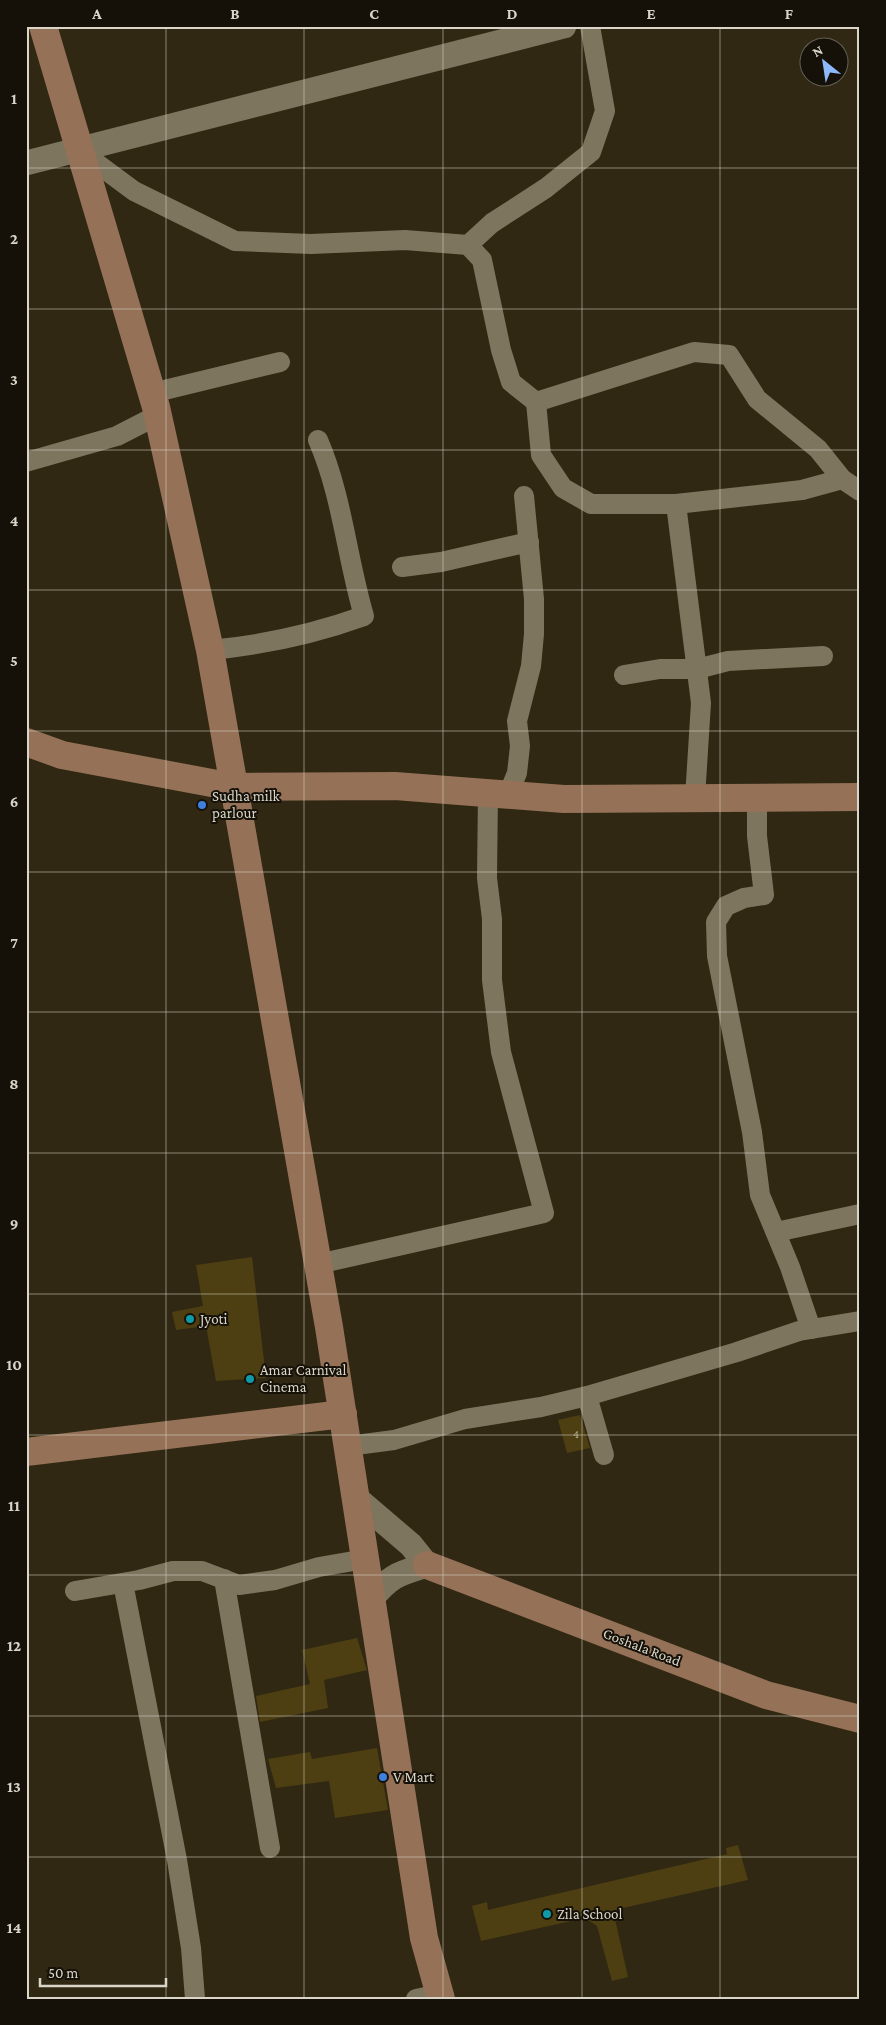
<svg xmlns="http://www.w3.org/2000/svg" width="886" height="2025" viewBox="0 0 886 2025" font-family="'Crimson Pro',serif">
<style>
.building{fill:#4d3f11}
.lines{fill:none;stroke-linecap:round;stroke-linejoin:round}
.minor{stroke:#7e755e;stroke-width:20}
.tertiary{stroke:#7e755e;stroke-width:25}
.secondary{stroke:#957157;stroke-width:28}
.grid{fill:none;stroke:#d9d5c8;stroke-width:1;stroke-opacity:0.55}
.shop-dot{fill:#3f7fe0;stroke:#151108;stroke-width:2}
.culture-dot{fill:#0f9aa8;stroke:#151108;stroke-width:2}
.labels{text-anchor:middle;stroke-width:4;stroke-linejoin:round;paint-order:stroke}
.number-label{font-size:12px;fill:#b6b09a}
.poi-label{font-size:15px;fill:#d9d5c8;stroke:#151108;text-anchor:start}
.street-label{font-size:15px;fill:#d9d5c8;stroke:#151108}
.neatline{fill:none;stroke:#d9d5c8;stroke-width:2}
.grid-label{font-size:16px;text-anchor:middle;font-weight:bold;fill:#d9d5c8}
</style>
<rect width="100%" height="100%" fill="#302813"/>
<g class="building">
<polygon points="252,1257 266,1378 216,1381 206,1326 176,1330 172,1312 203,1306 196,1265"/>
<polygon points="580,1415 590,1448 567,1453 558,1420"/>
<polygon points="357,1638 367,1670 324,1680 328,1708 260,1722 256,1696 310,1684 302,1650"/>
<polygon points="377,1748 388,1810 335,1818 329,1781 276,1788 268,1759 310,1752 312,1759"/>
<polygon points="738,1845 748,1880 623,1908 615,1919 628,1977 612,1981 597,1926 585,1918 481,1941 472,1906 487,1902 488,1910 727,1854 726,1848"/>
</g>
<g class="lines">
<g class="minor">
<polyline points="80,151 134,191 235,241 311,244 405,240 468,245 482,260 501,350 511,382 536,402 694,352 729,355 757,399 818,449 842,479 860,491"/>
<polyline points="468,245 492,223 546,188 591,152 605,111 590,26"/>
<polyline points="152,393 280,362"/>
<polyline points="536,402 541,455 563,488 591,504 676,504 802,490 842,479"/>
<polyline points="26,462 117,436 158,415"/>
<polyline points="676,504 701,703 695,798"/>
<polyline points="402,567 441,562 529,542"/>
<path d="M 210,650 C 263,645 314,634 364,616 C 347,558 342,495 318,440"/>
<polyline points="624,675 660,669 697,669 728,661 823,656"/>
<polyline points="508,795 517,773 520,746 517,721 531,666 534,634 534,599 524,496"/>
<polyline points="757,798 757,836 764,895 744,898 726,906 716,922 717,956 752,1132 760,1195 790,1267 811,1329"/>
<polyline points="776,1232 860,1214"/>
<polyline points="318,1264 544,1213 501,1052 492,980 492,919 487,878 488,793"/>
<polyline points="587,1396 604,1455"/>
<polyline points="348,1446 394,1440 465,1419 541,1407 587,1396 737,1352 799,1331 860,1321"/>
<polyline points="224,1579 270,1848"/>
<polyline points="123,1583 177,1860 191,1948 195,1999"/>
<polyline points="75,1591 139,1580 173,1571 202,1571 239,1585 275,1580 319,1567 365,1559"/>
<polyline points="416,1999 439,1994"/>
</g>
<g class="tertiary">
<polyline points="26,163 564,26"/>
<path d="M 356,1498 L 411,1545 L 427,1565 C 398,1574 391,1575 371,1599"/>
</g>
<g class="secondary">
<polyline points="43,26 156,407 210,650 329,1327 424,1938 441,1999"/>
<polyline points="26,742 62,755 233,787 395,786 564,799 860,797"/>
<polyline points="26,1452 343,1414"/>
<polyline points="427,1565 766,1695 860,1719"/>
</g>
</g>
<path class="grid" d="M 166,26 L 166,1999M 304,26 L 304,1999M 443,26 L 443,1999M 582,26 L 582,1999M 720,26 L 720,1999M 26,168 L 860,168M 26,309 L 860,309M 26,450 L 860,450M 26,590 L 860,590M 26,731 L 860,731M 26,872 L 860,872M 26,1012 L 860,1012M 26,1153 L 860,1153M 26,1294 L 860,1294M 26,1435 L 860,1435M 26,1575 L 860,1575M 26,1716 L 860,1716M 26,1857 L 860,1857"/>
<g class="shop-dot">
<circle cx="202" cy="805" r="5"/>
<circle cx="383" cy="1777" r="5"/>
</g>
<g class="culture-dot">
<circle cx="190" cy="1319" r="5"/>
<circle cx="250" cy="1379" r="5"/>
<circle cx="547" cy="1914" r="5"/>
</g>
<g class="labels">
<g class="number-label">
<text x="576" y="1438">4</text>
</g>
<g class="poi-label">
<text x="212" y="801">Sudha milk<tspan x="212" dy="17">parlour</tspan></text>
<text x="200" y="1324">Jyoti</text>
<text x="260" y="1375">Amar Carnival<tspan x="260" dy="17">Cinema</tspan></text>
<text x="393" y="1782">V Mart</text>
<text x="557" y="1919">Zila School</text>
</g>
<g class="street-label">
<text transform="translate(642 1647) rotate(21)" y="5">Goshala Road</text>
</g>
</g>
<rect width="886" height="2025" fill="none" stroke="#151108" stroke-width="55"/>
<g transform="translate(824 62) rotate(330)"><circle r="24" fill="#151108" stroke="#635f55"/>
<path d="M0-4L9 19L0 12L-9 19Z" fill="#8db9fc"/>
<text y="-8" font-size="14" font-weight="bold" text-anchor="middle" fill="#d9d5c8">N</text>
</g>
<path d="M40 1978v8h126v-8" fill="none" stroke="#d9d5c8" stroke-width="2.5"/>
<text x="48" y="1978" font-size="15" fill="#d9d5c8" stroke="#151108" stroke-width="4" paint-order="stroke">50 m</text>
<rect x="28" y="28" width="830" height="1970" class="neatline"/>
<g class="grid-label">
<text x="97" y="19">A</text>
<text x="235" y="19">B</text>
<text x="374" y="19">C</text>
<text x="512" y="19">D</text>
<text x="651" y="19">E</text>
<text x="789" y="19">F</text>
<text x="14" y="104">1</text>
<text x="14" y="244">2</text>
<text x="14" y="385">3</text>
<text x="14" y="526">4</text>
<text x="14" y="666">5</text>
<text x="14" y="807">6</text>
<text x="14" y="948">7</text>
<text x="14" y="1089">8</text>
<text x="14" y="1229">9</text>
<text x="14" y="1370">10</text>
<text x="14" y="1511">11</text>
<text x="14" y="1651">12</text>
<text x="14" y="1792">13</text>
<text x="14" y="1933">14</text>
</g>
</svg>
